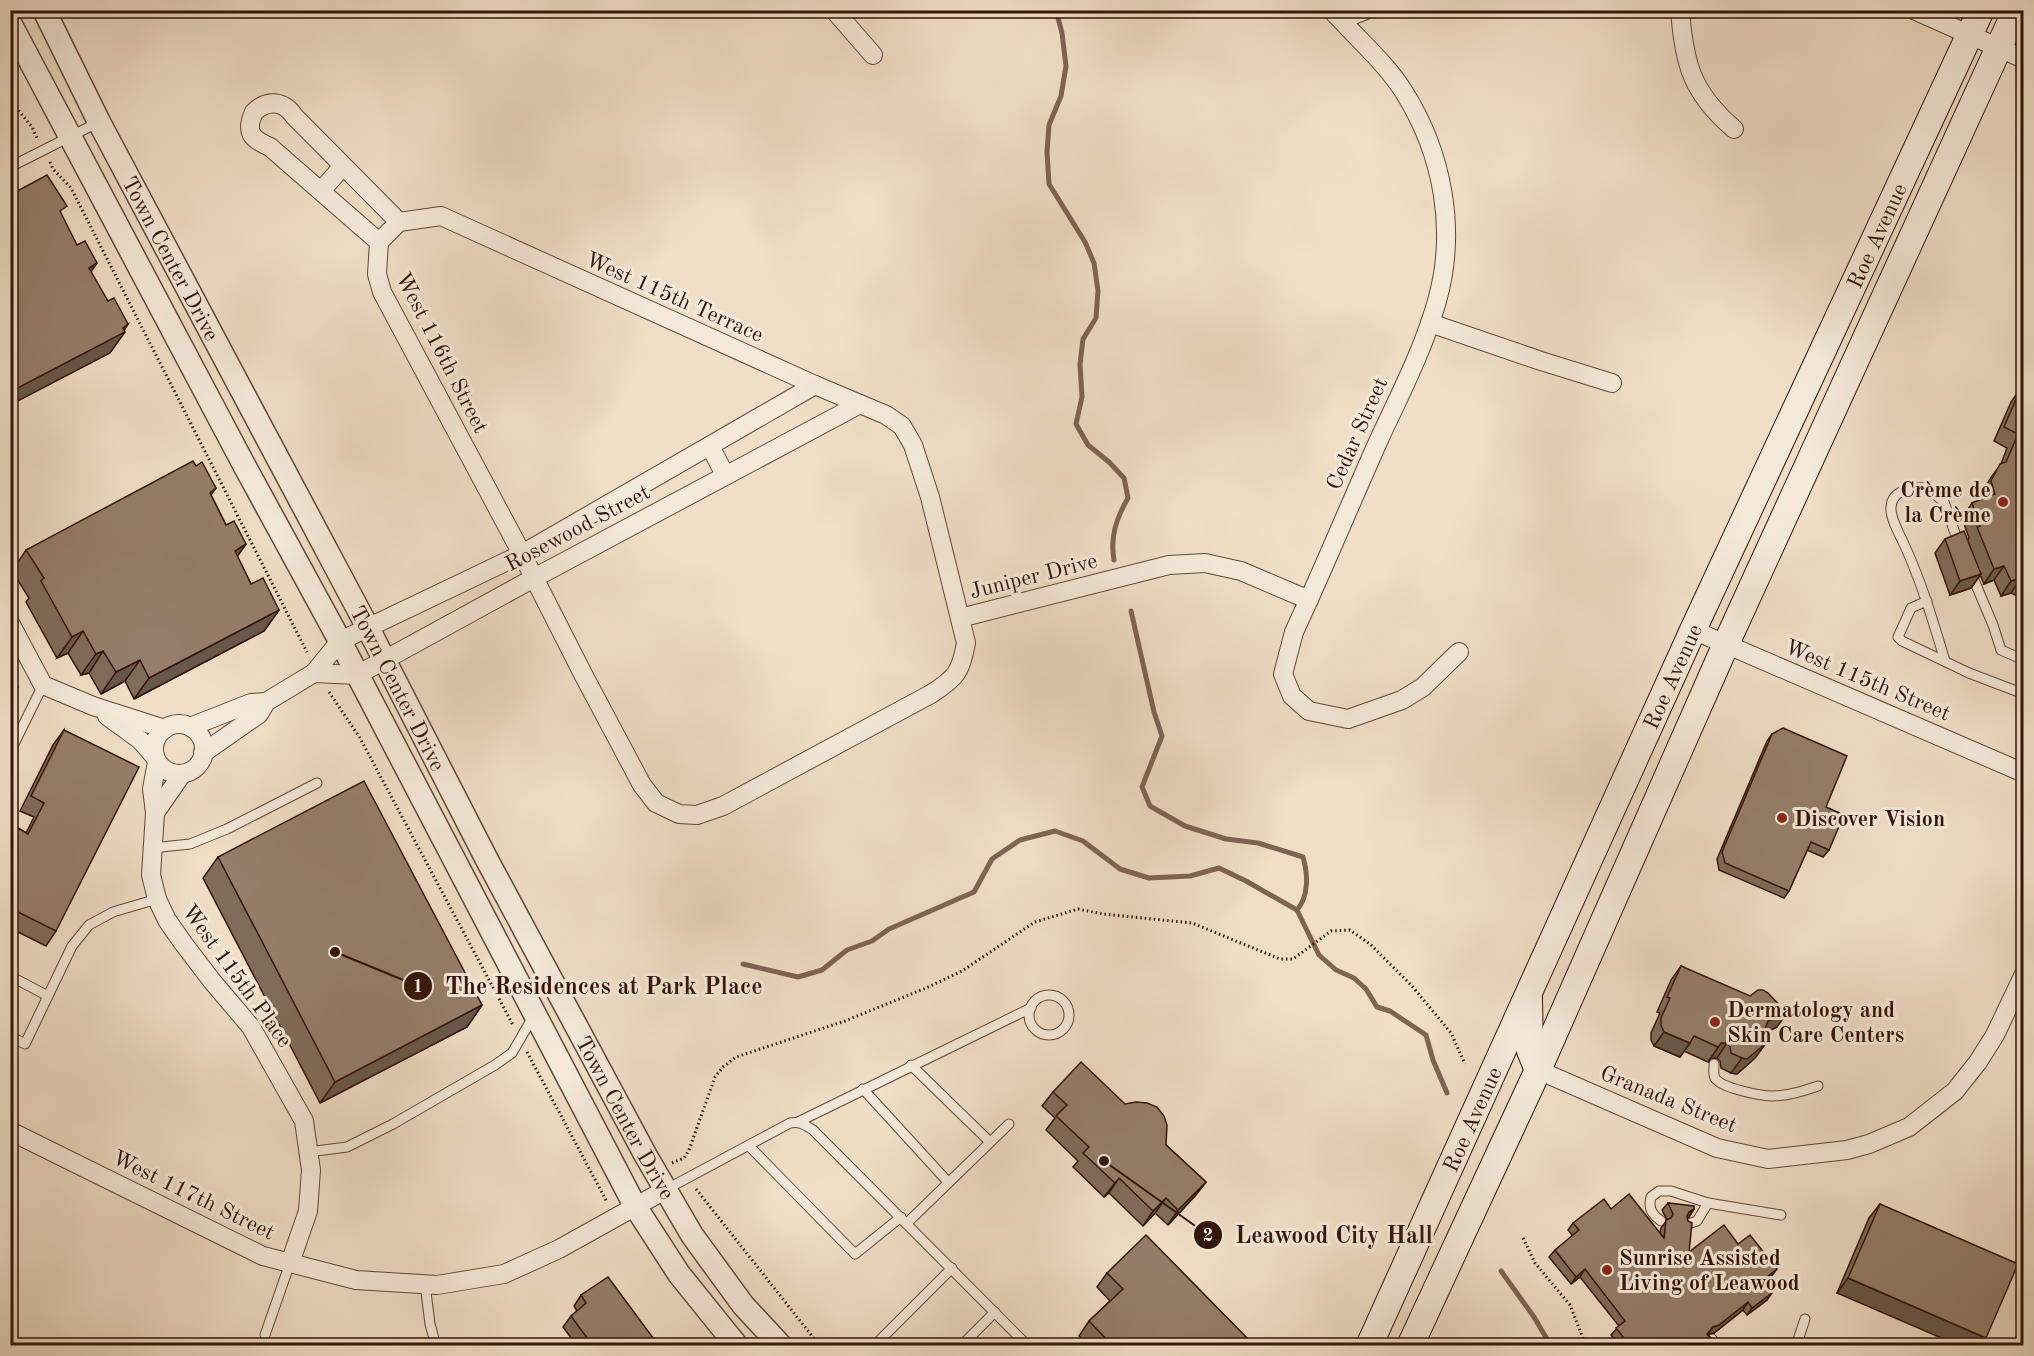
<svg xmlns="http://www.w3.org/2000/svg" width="2034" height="1356" viewBox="0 0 2034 1356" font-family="'Old Standard TT',serif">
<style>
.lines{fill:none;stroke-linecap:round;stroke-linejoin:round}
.stream{stroke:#7e6453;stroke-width:5}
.service-casing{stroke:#624737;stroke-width:11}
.minor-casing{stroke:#624737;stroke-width:20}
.tertiary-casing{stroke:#624737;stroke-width:25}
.secondary-casing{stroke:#331407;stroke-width:28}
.path{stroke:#331407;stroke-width:3;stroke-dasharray:1.5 3;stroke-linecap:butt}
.service{stroke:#f5eada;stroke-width:9}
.minor{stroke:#f5eada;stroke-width:18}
.tertiary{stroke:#f5eada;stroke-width:22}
.secondary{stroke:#f5eada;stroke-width:26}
.wall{fill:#806c5b;stroke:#331407;stroke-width:1.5}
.shaded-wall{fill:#68584a;stroke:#331407;stroke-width:1.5}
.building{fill:#957e6a;stroke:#331407;stroke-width:1.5}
.poi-dot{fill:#8f2418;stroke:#f5eada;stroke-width:2}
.labels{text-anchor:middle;stroke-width:6;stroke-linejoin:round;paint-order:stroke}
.street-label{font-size:22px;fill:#331407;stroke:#f5eada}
.poi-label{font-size:22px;font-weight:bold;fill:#331407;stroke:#f5eada;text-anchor:start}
.leader{fill:none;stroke:#331407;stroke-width:2}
.callout-dot{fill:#331407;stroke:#f5eada;stroke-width:2}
.mark-label{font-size:18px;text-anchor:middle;font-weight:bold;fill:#fff}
.callout-label{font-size:24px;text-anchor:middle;font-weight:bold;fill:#331407;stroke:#f5eada;stroke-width:6;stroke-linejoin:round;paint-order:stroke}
</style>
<rect width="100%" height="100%" fill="#f0dfc6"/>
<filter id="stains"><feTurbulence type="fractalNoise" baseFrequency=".00333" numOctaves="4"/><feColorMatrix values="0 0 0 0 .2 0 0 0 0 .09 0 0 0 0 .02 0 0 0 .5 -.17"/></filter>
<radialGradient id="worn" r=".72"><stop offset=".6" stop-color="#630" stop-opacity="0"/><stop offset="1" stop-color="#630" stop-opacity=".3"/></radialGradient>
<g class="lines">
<g class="stream">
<path d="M 1056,10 L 1062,33 L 1066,66 L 1061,96 L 1049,125 L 1047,152 L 1049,184 L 1085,242 L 1094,263 L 1098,291 L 1096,318 L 1083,339 L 1080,364 L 1082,397 L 1076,424 L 1088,445 L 1109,462 L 1124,478 L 1128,498 C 1116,519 1110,537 1114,560"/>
<path d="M 1131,611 L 1154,712 L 1162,736 L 1142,787 L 1150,806 L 1185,826 L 1226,839 L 1258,843 L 1303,857 C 1308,874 1309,896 1297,910"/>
<polyline points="743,964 798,977 822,970 847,950 872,941 889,929 974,892 992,859 1020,840 1055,831 1083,841 1120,869 1149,878 1190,876 1219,868 1246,881 1297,910 1319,955 1336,970 1354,978 1366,989 1377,1007 1390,1011 1426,1035 1433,1060 1447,1093"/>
<polyline points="1501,1271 1534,1317 1551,1346"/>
</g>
<g class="service-casing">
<g id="service">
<polyline points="10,167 99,122"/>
<polyline points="1971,573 1993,625 2001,650 2024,660"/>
<polyline points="1927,601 1911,608 1898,637 1902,641 1969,673 2024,694"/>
<path d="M 1945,661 C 1933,621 1921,580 1903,542 C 1899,533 1890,518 1891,507 C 1892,489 1914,487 1928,488 L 1944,502 L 1959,544"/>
<polyline points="10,752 43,685"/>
<polyline points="152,848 190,844 227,829 317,783"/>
<polyline points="10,976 48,996"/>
<circle cx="1049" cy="1015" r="20"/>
<polyline points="10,1036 25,1044 72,946 89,925 113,912 157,899"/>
<path d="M 1714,1064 C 1714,1069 1713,1074 1715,1078 C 1721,1088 1761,1096 1772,1096 C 1788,1096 1803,1091 1818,1086"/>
<polyline points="911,1065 990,1142"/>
<polyline points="863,1089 948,1182"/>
<polyline points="798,1122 1031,1008"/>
<polyline points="749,1146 855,1254 901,1217"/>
<polyline points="308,1152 347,1147 393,1124 495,1065 512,1053 533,1017"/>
<path d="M 665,1190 L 790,1123 C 800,1121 805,1125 813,1130 L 1028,1346"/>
<path d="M 1661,1221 C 1652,1214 1648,1209 1651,1197 L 1659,1191 L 1671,1191 L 1708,1203 L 1781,1215"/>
<polyline points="907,1223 1009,1124"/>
<polyline points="1688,1224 1697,1221 1708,1203"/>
<polyline points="425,1284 430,1324 436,1346"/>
<polyline points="265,1335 290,1263"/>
<polyline points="1712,1339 1717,1346"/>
<polyline points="874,1346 952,1268"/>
<polyline points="961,1346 995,1312"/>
<polyline points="1793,1346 1798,1340 1805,1319"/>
</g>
</g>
<g class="minor-casing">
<g id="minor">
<polyline points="834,10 873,55"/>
<polyline points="1331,10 1341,20 1366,10"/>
<path d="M 1680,10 C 1684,64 1692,93 1734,129"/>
<polyline points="1914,10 2024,59"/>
<path d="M 1341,20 C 1362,43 1387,65 1404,92 C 1443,154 1457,230 1437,301 C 1423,351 1398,398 1377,444 C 1349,507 1323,570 1294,632 L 1283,674 L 1292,696 L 1309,711 L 1348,719 L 1402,700 L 1423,687 L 1459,652"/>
<polyline points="321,191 343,166"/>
<path d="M 379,242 L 399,222 L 441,216 L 815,385 L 886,415 L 902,426 L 913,445 L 930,497 L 966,643 C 961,672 956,678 931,694 L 723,806 L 697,815 L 679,814 L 656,803 L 642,785 L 584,676 L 522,554 L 382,292 L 377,274 L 379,242 L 270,147 C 251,139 245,132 254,112 C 268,99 284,101 294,116 L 399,222"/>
<polyline points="1430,323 1541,361 1612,383"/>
<polyline points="710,446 725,475"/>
<polyline points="960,618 1169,565 1205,563 1241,571 1309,600"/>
<polyline points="10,623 43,685 93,706 165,729"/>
<polyline points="1693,630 2024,773"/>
<polyline points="314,673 357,675 534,578 860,404"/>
<polyline points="107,716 140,740 155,757"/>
<circle cx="179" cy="749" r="25"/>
<polyline points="190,727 251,703 266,702"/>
<polyline points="203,753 259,714 266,702 314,673 340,641 522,554 815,385"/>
<polyline points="157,762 152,789 155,813 151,875 157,899 167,920 183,943 212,981 251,1027 304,1121 311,1170 308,1211 290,1263"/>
<polyline points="155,813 182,774"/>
<polyline points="1538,1070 1717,1148 1768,1159 1847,1150 1869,1144 1909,1127 1955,1091 1978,1062 1995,1035 2024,974"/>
<polyline points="10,1131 263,1256 356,1280 437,1285 504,1274 559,1249 665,1190"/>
</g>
</g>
<g class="tertiary-casing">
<g id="tertiary">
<path id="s1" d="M 44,10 L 99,122 L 368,628 L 486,858 L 646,1156 L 692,1235 L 743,1305 L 781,1346"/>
<polyline points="10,23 243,463 340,641 635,1206 679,1274 737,1346"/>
</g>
</g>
<g class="secondary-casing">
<g id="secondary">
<polyline points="1529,998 1530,1051 1538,1070"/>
<path id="s2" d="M 1369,1346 L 1693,630 L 1981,10"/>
<polyline points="1410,1346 1538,1070 1726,644 2016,10"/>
</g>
</g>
<g class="path">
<polyline points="10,100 32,127 37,138"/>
<polyline points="50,162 53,169 71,188 307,652"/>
<polyline points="329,692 360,738 513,1025"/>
<polyline points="527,1052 607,1202"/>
<polyline points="672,1163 684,1158 689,1150 715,1077 723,1067 736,1057 845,1021 926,988 962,971 1035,922 1078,909 1103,914 1192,923 1280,959 1293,959 1331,931 1350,930 1370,944 1412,986 1451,1033 1465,1064"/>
<polyline points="696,1189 820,1346"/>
<polyline points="1523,1238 1535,1263 1570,1305 1586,1346"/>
</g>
<use href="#service" class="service"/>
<use href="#minor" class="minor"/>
<use href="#tertiary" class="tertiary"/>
<use href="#secondary" class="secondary"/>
</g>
<g class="wall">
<polygon points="2021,388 2024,389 2024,599 2011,593 2001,596 1994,580 1984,584 1980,575 1971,588 1950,595 1935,553 1945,539 1968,540 1969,538 1962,518 1972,503 1982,499 1981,496 1990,479 2001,464 2007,448 1994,441 2011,402"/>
<polygon points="196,466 216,488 211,495 226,525 246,544 237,556 251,584 279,610 264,631 134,699 125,681 101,694 89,673 81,675 68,653 57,658 26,602 29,598 12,571 26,550"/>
<polygon points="64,730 56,931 46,946 10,928 10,828 13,825 26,833 34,817 20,811 53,745"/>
<polygon points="1772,734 1826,807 1829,850 1823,857 1807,850 1789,891 1784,898 1719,870 1717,859 1767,741"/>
<polygon points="218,857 482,1005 467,1027 320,1103 203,878"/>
<polygon points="1681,966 1777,1027 1765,1033 1766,1043 1755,1058 1737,1074 1731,1073 1721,1068 1720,1061 1717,1058 1711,1058 1708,1062 1684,1051 1680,1057 1654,1046 1651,1040 1651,1033 1660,1013 1657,1012 1671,980"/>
<polygon points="1053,1092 1166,1145 1206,1182 1195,1196 1168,1225 1155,1213 1143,1226 1109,1193 1104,1197 1073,1167 1078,1161 1046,1130 1055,1118 1042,1106"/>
<polygon points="2023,1102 2024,1101 2024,1121 2019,1117 2019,1110"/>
<polygon points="1668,1203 1694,1209 1689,1217 1687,1217 1689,1252 1738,1244 1771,1277 1764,1283 1767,1300 1747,1315 1743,1310 1714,1333 1708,1334 1712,1340 1708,1346 1619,1346 1611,1335 1619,1326 1580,1277 1571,1284 1549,1257 1555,1250 1573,1236 1568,1230 1573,1223 1611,1209 1660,1233 1661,1228 1667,1220 1662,1210"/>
<polygon points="1880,1204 1986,1338 1837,1293 1869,1218"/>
<polygon points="1107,1273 1249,1340 1245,1346 1089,1346 1079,1336 1089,1321 1110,1301 1097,1287"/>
<polygon points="581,1295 659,1346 577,1346 563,1327 571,1316 577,1311 574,1306"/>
</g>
<g class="shaded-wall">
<polygon points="97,263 82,285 89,268"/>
<polygon points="128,324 122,334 125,332 110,353 10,405 10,392"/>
<polygon points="246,544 231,565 235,551"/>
<polygon points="2004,566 1994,580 1984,584 1994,569"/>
<polygon points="1981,574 1971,588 1950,595 1960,581"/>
<polygon points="2021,578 2011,593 2001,596 2011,581"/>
<polygon points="279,610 264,631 134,699 149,678"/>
<polygon points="83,631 68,653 57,658 72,637"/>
<polygon points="103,651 89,673 81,675 96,654"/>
<polygon points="140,660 125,681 101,694 116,672"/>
<polygon points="482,1005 467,1027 320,1103 335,1082"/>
<polygon points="1787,1013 1777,1027 1758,1036 1768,1021"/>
<polygon points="1664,1032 1690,1043 1680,1057 1654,1046"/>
<polygon points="1721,1043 1727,1043 1717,1058 1711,1058 1708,1062"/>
<polygon points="1766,1043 1755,1058 1737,1074 1731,1073 1742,1058"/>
<polygon points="1119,1178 1109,1193 1104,1197 1115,1183"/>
<polygon points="1206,1182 1195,1196 1168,1225 1178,1210"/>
<polygon points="1166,1198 1155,1213 1143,1226 1153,1211"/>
<polygon points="1694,1209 1689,1217 1683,1219 1689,1212"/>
<polygon points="1585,1269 1580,1277 1571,1284 1576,1277"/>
<polygon points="1777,1269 1771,1277 1757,1288 1762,1281"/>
<polygon points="1848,1278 1986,1338 1981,1346 1960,1346 1837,1293"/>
<polygon points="1772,1293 1767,1300 1747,1315 1752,1308"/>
<polygon points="1748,1302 1743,1310 1714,1333 1708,1334 1713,1327"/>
</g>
<g class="building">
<polygon points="47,175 67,206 60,211 77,245 85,241 97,263 89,268 108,301 114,298 128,324 123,328 125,332 10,392 10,195"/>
<polygon points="2021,388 2024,389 2024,580 2021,578 2011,581 2004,566 1994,569 1977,527 1980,526 1972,503 1995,494 1991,481 2000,464 2006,462 2018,434 2004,427"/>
<polygon points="193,461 196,466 202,462 216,488 210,493 226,525 234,521 246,544 235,551 251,584 263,578 279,610 149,678 140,660 116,672 103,651 96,654 83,631 72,637 41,581 44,578 26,550"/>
<polygon points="1964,531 1981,574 1960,581 1945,539"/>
<polygon points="10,683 18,687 10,701"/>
<polygon points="1783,728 1847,756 1826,807 1844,815 1829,850 1811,842 1789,891 1725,863 1722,852 1772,734"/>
<polygon points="64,730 139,767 56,931 10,908 10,830 13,825 28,834 44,803 31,796"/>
<polygon points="364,781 482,1005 335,1082 218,857"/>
<polygon points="1681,966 1750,996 1758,990 1763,990 1768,993 1787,1013 1768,1021 1764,1031 1766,1043 1747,1059 1742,1058 1731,1053 1730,1047 1727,1043 1721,1043 1718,1047 1694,1036 1690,1043 1664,1032 1661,1025 1661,1018 1670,998 1667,997"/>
<polygon points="1081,1062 1125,1104 1136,1102 1147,1103 1157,1107 1164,1116 1167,1125 1166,1145 1206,1182 1178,1210 1166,1198 1153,1211 1119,1178 1115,1183 1083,1153 1089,1147 1056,1116 1067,1105 1053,1092"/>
<polygon points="1629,1194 1664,1238 1666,1220 1671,1218 1673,1214 1668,1203 1694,1206 1694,1209 1689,1212 1687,1216 1688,1221 1692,1223 1689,1252 1724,1225 1738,1244 1750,1235 1777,1269 1762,1281 1772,1293 1752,1308 1748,1302 1719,1325 1713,1327 1707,1334 1712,1340 1705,1346 1630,1346 1616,1328 1625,1321 1585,1269 1576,1277 1555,1250 1579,1230 1573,1223 1604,1199 1611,1209"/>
<polygon points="1880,1204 2018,1264 1986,1338 1848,1278"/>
<polygon points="1146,1235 1249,1340 1243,1346 1113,1346 1089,1321 1123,1289 1107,1273"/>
<polygon points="608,1277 659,1346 593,1346 571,1316 586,1303 581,1295"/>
</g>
<g class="poi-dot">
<circle cx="2003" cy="502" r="6"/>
<circle cx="1782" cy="818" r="6"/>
<circle cx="1715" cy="1022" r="6"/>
<circle cx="1607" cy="1270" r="6"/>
</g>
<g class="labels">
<g class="street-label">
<text dy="8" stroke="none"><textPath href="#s2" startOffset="1221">Roe Avenue</textPath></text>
<text dy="8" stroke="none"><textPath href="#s1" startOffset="279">Town Center Drive</textPath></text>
<text transform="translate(675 296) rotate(24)" y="8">West 115th Terrace</text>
<text transform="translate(443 352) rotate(63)" y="8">West 116th Street</text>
<text transform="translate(1356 433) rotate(-66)" y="8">Cedar Street</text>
<text transform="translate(577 527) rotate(-28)" y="8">Rosewood Street</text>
<text transform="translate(1033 575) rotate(-14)" y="8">Juniper Drive</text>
<text dy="8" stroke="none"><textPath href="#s2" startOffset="735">Roe Avenue</textPath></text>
<text transform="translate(1868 679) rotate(23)" y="8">West 115th Street</text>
<text dy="8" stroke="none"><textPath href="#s1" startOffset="765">Town Center Drive</textPath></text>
<text transform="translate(238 975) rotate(54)" y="8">West 115th Place</text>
<text transform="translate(1669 1098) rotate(22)" y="8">Granada Street</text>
<text dy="8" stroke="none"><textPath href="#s1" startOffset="1251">Town Center Drive</textPath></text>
<text dy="8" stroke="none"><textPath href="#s2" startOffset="249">Roe Avenue</textPath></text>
<text transform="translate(194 1194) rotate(26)" y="8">West 117th Street</text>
</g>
<g class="poi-label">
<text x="1991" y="497" text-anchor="end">Crème de<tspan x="1991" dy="25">la Crème</tspan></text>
<text x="1794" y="826">Discover Vision</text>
<text x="1727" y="1017">Dermatology and<tspan x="1727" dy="25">Skin Care Centers</tspan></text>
<text x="1619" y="1265">Sunrise Assisted<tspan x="1619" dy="25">Living of Leawood</tspan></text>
</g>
</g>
<path class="leader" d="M335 952L418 986M1104 1161L1208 1235"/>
<g class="callout-dot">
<circle cx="335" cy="952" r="6"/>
<circle cx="1104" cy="1161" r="6"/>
<circle cx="418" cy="986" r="15"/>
<circle cx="1208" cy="1235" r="15"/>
</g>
<g class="mark-label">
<text x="418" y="992">1</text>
<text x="1208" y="1241">2</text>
</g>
<g class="callout-label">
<text x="604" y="994">The Residences at Park Place</text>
<text x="1334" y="1243">Leawood City Hall</text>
</g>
<rect width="2034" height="1356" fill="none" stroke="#f0dfc6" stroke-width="36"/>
<rect x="12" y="12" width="2010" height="1332" fill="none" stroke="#331407" stroke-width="3"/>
<rect x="18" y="18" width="1998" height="1320" fill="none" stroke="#331407" stroke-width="1.5"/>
<rect width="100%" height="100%" filter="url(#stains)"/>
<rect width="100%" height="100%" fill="url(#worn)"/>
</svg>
